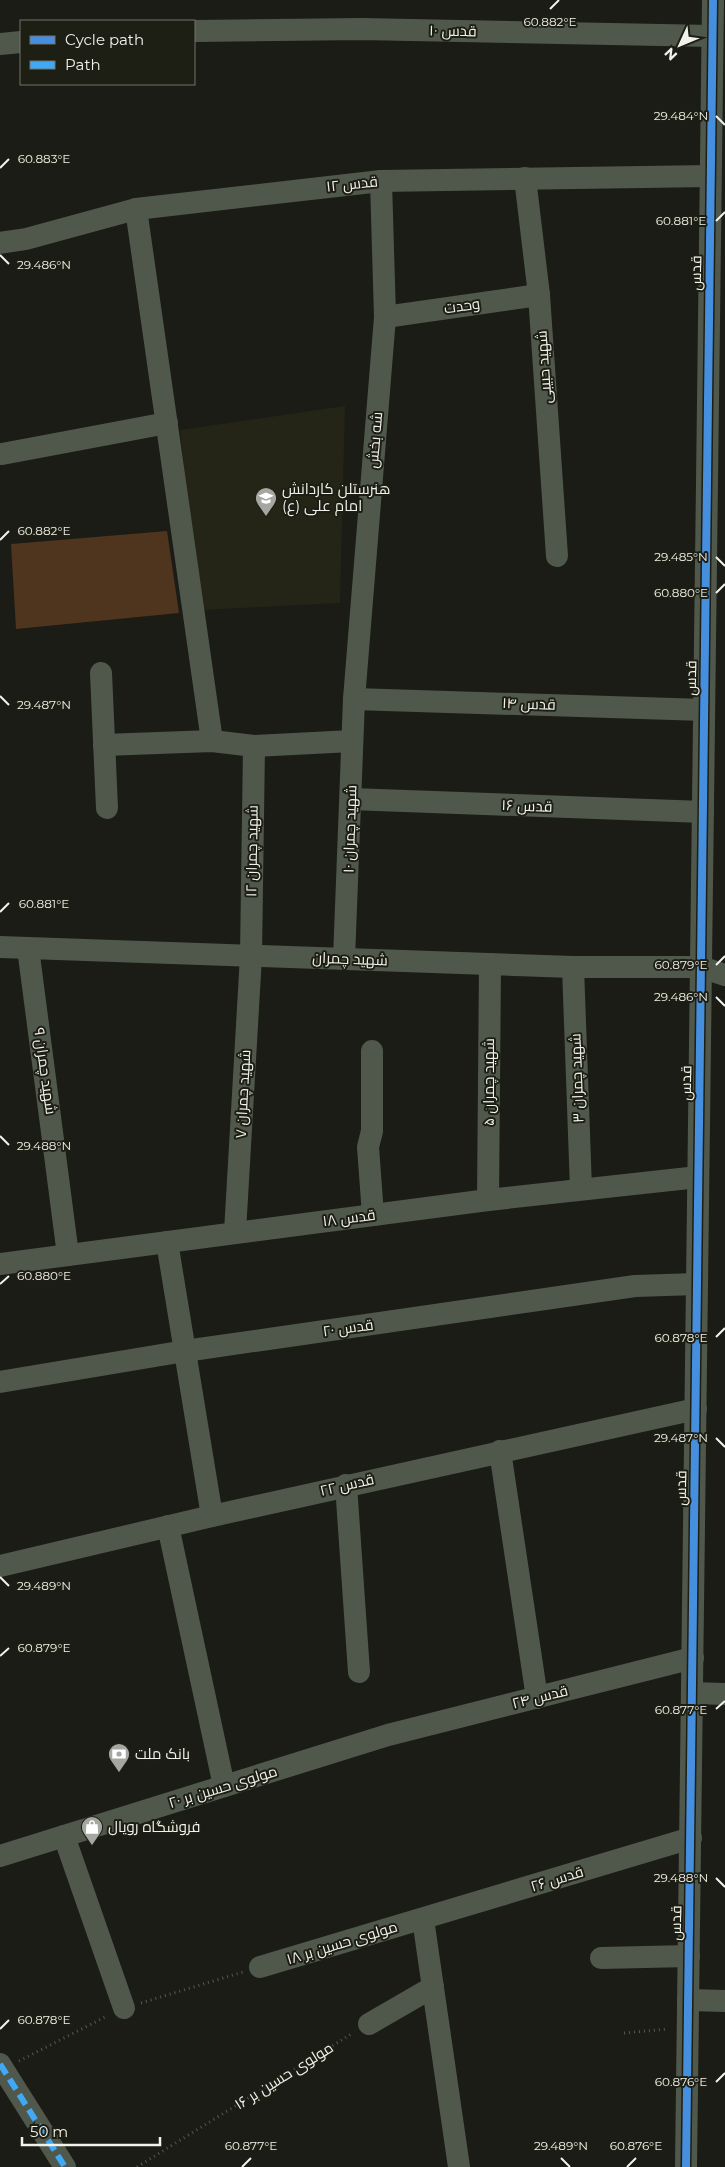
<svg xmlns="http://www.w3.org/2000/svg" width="725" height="2167" viewBox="0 0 725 2167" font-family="Montserrat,Cairo,sans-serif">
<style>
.built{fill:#242517}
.green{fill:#4f341e}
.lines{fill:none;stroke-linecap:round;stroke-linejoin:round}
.path{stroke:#535850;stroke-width:3;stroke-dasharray:1 4;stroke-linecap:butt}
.minor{stroke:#50584c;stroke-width:22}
.quiet{stroke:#3fa9f5;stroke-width:6;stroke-dasharray:12 6;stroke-linecap:butt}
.cycleway-casing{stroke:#1d1e14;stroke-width:11}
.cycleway{stroke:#468fdf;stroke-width:8}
.ticks{fill:none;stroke:#f1f2eb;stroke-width:2}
.labels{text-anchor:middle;stroke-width:4;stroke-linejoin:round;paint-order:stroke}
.street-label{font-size:15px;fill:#f1f2eb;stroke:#1d1e14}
.poi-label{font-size:15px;fill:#f1f2eb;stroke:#1d1e14;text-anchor:start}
.ticks-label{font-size:12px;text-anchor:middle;fill:#f1f2eb;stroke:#1d1e14;stroke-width:4;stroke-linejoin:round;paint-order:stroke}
</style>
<rect width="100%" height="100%" fill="#1b1c16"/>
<polygon class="built" points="345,406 340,603 200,610 180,430"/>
<polygon class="green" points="167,531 179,613 16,629 11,544"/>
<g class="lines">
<g class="path">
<polyline points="141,2003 243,1972"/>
<polyline points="624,2033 668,2029"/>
<polyline points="19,2061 107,2016"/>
<polyline points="137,2167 353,2033"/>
</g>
<g class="minor">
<polyline points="194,31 362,29 712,36"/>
<polyline points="0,44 21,42"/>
<polyline points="525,178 539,295 557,556"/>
<polyline points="136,209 212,741"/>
<polyline points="0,243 26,239 136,209 381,181 710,176"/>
<polyline points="385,317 539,295"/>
<polyline points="2,454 167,423"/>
<polyline points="101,673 107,808"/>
<polyline points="354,699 704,710"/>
<polyline points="104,745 212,741 254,746 352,741"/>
<polyline points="351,799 703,812"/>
<polyline points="0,947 573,967 701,967 725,975"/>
<polyline points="28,948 68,1255"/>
<polyline points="344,959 354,699 385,317 381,181"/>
<polyline points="573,967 581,1189"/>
<polyline points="372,1051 372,1131 368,1147 373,1215"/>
<polyline points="488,1200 490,964"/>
<polyline points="235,1232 251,956 254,746"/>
<polyline points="167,1242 212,1516"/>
<polyline points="0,1264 488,1200 698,1177"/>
<polyline points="0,1382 185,1351 635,1286 697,1284"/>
<polyline points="500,1451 537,1698"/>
<polyline points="346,1485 359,1672"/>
<polyline points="168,1526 224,1786"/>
<polyline points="0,1566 212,1516 696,1409"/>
<polyline points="692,1693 725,1694"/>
<polyline points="64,1836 124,2008"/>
<polyline points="0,1856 388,1735 693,1658"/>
<polyline points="423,1919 459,2167"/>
<polyline points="601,1958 689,1956"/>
<polyline points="260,1967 691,1838"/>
<polyline points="688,2000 725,2001"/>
<polyline points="369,2024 433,1987"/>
<polyline points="0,2064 65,2167"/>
<polyline points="686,2167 713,0"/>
</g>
<polyline class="quiet" points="0,2064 65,2167"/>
<g class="cycleway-casing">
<polyline id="cycleway" points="686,2167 713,0"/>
</g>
<use href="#cycleway" class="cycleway"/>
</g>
<path class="ticks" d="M 550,9 L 559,0M 716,116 L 725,125M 0,168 L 9,159M 716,221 L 725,212M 0,255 L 9,264M 0,540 L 9,531M 716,557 L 725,566M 716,593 L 725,584M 0,696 L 9,705M 0,912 L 9,903M 716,965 L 725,956M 716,997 L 725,1006M 0,1136 L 9,1145M 0,1284 L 9,1276M 716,1337 L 725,1328M 716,1438 L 725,1447M 0,1577 L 9,1586M 0,1656 L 9,1648M 716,1709 L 725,1701M 716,1878 L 725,1887M 0,2029 L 9,2020M 716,2082 L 725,2073M 561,2158 L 570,2167M 242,2167 L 251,2158M 627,2167 L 636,2158"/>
<defs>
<g id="school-pin" transform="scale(1.125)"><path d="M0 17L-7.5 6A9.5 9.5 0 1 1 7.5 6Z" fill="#a6a7a0" stroke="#1d1e14"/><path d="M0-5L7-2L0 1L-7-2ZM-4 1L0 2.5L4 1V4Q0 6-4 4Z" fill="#fff"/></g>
<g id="bank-pin" transform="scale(1.125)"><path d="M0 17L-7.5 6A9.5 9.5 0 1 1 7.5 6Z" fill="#a6a7a0" stroke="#1d1e14"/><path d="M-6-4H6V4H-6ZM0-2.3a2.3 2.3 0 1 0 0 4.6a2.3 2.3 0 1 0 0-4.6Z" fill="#fff"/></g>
<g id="shop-pin" transform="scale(1.125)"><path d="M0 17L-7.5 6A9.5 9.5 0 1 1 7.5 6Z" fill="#a6a7a0" stroke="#1d1e14"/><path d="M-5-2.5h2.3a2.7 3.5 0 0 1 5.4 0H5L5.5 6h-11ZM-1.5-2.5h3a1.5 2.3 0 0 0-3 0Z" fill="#fff"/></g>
</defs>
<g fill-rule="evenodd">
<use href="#school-pin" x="266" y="498"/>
<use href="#bank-pin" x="119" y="1754"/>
<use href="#shop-pin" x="92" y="1827"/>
</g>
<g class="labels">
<g class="street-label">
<text transform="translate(453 31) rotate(1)" y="5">قدس ۱۰</text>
<text transform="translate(352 184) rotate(-6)" y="5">قدس ۱۲</text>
<text transform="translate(696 273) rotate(-89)" y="5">قدس</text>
<text transform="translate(462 306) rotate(-8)" y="5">وحدت</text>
<text transform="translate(544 367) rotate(-94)" y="5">شهید حبیبی</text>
<text transform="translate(375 440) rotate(-85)" y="5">شه بخش</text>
<text transform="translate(691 678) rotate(-89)" y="5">قدس</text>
<text transform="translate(529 704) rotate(2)" y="5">قدس ۱۴</text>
<text transform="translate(527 806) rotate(2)" y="5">قدس ۱۶</text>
<text transform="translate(350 829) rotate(-88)" y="5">شهید چمران ۱۰</text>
<text transform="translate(252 851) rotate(-89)" y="5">شهید چمران ۱۲</text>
<text transform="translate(350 959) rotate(2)" y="5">شهید چمران</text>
<text transform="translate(45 1071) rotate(82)" y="5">شهید چمران ۹</text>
<text transform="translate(577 1078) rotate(-92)" y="5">شهید چمران ۳</text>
<text transform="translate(489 1082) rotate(-90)" y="5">شهید چمران ۵</text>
<text transform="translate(686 1083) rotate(-89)" y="5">قدس</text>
<text transform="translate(243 1094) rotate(-87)" y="5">شهید چمران ۷</text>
<text transform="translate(349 1218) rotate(-7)" y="5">قدس ۱۸</text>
<text transform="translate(348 1328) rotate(-8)" y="5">قدس ۲۰</text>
<text transform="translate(347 1485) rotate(-13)" y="5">قدس ۲۲</text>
<text transform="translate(681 1488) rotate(-89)" y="5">قدس</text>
<text transform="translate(540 1697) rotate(-14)" y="5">قدس ۲۴</text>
<text transform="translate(223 1787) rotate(-17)" y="5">مولوی حسین بر ۲۰</text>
<text transform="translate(557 1879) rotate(-17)" y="5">قدس ۲۶</text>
<text transform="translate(676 1923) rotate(-89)" y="5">قدس</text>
<text transform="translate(342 1943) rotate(-17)" y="5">مولوی حسین بر ۱۸</text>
<text transform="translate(284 2076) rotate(-32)" y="5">مولوی حسین بر ۱۶</text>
</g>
<g class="poi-label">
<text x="282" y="494">هنرستلن کاردانش<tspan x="282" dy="17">امام علی (ع)</tspan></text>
<text x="135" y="1759">بانک ملت</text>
<text x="108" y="1832">فروشگاه رویال</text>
</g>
</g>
<g class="ticks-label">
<text x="550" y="26">60.882°E</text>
<text x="681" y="120">29.484°N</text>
<text x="44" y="163">60.883°E</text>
<text x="681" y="225">60.881°E</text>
<text x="44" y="269">29.486°N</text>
<text x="44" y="535">60.882°E</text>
<text x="681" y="561">29.485°N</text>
<text x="681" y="597">60.880°E</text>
<text x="44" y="709">29.487°N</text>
<text x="44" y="908">60.881°E</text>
<text x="681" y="969">60.879°E</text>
<text x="681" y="1001">29.486°N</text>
<text x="44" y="1150">29.488°N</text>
<text x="44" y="1280">60.880°E</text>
<text x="681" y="1342">60.878°E</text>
<text x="681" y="1442">29.487°N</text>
<text x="44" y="1590">29.489°N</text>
<text x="44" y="1652">60.879°E</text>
<text x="681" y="1714">60.877°E</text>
<text x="681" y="1882">29.488°N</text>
<text x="44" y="2024">60.878°E</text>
<text x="681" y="2086">60.876°E</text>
<text x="561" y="2150">29.489°N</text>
<text x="251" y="2150">60.877°E</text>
<text x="636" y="2150">60.876°E</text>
</g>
<rect x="20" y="20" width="175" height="65" fill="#1d1e14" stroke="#72736a"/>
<rect x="30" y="36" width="25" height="8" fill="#468fdf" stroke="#72736a"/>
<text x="65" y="45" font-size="15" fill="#f1f2eb">Cycle path</text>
<rect x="30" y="61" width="25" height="8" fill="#3fa9f5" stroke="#72736a"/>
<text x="65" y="70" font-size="15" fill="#f1f2eb">Path</text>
<g transform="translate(680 45) rotate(226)" stroke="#1d1e14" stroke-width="4" paint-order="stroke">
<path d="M0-4L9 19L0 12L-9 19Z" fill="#f1f2eb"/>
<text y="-8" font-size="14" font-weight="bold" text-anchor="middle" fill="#f1f2eb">N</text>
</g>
<path d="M22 2137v8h138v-8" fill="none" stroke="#f1f2eb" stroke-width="2.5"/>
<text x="30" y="2137" font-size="15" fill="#f1f2eb" stroke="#1d1e14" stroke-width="4" paint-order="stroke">50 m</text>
</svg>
